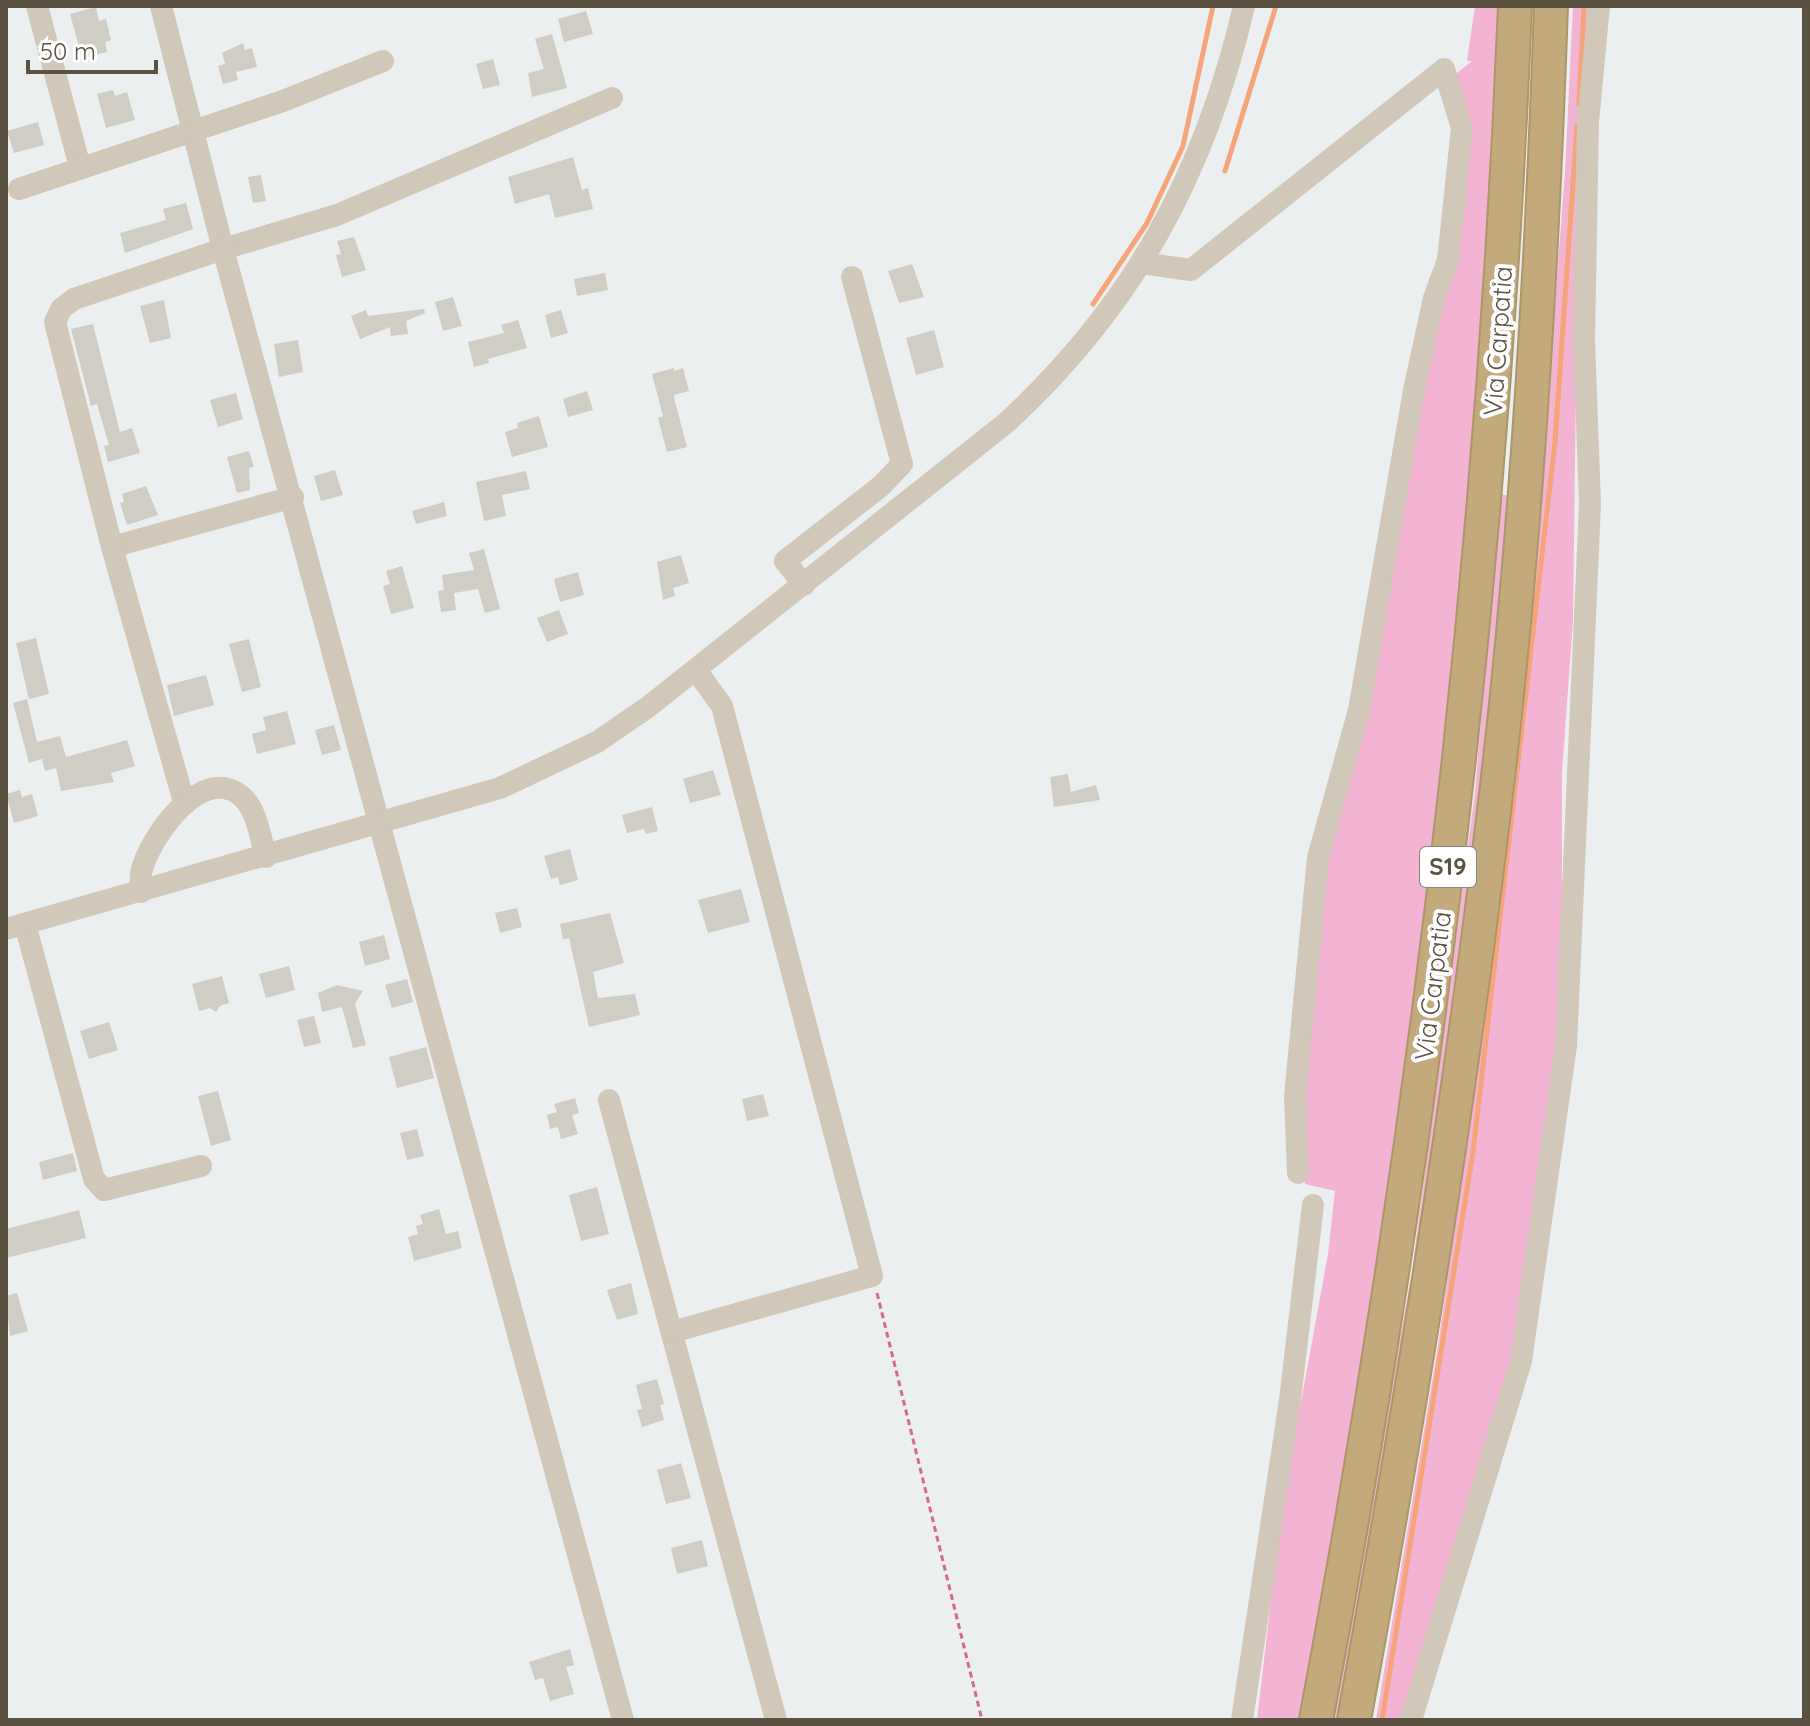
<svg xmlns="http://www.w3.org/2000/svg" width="1810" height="1726" viewBox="0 0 1810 1726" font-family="Quicksand,sans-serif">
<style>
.green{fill:#f3b3d2}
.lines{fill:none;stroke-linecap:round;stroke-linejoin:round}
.stream{stroke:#f6a57b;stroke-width:5}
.building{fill:#d0cdc5}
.highway-casing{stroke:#ad9668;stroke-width:36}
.path{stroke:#d5688f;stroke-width:3;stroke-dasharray:6 4;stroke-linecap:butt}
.minor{stroke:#d1c8ba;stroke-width:22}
.highway{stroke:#c2aa7d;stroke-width:32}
.labels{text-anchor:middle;stroke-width:8;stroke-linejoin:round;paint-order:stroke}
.shield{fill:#fff;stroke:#8c867b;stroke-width:2}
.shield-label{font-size:24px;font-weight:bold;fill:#5b5242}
.street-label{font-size:26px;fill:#5b5242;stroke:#fff}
</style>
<rect width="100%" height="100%" fill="#ebefef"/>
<g class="green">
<polygon points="1475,6 1498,6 1491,183 1453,697 1369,1342 1344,1464 1335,1532 1301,1720 1257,1720 1282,1506 1328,1254 1335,1191 1305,1184 1299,1109 1325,856 1447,281 1456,74 1472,61 1467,61"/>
<polygon points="1573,6 1595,6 1577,305 1573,621 1562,772 1562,926 1556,1052 1508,1379 1406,1720 1376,1720 1438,1346 1520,760 1565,172"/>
<path d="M 1500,494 L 1510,496 C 1501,595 1495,694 1483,793 C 1446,1104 1397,1412 1341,1720 L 1332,1720 L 1412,1271 L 1475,792 Z"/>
</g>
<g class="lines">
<g class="stream">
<polyline points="1579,104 1584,6"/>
<polyline points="1225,171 1276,6"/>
<polyline points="1093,304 1147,223 1183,146 1213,6"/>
<polyline points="1382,1720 1473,1152 1555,442 1577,126"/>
</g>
</g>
<g class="building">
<polygon points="96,7 99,21 106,19 111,40 105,42 107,52 82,58 70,14"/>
<polygon points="586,11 593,34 564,42 558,19"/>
<polygon points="552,34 567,88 532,97 528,73 544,69 535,39"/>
<polygon points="243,43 245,50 252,48 257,67 236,72 238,80 223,84 218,66 225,64 222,53"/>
<polygon points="493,59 500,85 483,89 476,64"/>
<polygon points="113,90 115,96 127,92 135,120 106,128 97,94"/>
<polygon points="38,122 44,145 14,153 7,131"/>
<polygon points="573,157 582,190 588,188 593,209 555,218 549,194 515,204 508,177"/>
<polygon points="261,175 266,201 253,203 248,177"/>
<polygon points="186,203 193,229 125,253 120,233 166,220 163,209"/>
<polygon points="354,237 366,270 342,277 336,255 341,254 337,241"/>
<polygon points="912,264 924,297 899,303 888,271"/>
<polygon points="605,273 608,290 577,296 574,279"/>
<polygon points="453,297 462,326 443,331 435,302"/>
<polygon points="164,300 171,338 150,343 140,306"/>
<polygon points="424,309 425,313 406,321 408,334 391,336 390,327 360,339 351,316 366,310 368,316"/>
<polygon points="561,310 568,333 551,338 545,315"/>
<polygon points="518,320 527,348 488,359 489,363 474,367 468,342 504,333 501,325"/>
<polygon points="93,324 120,432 132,428 140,453 108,462 104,446 109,445 97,404 91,406 71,329"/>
<polygon points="934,330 944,367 916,375 906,338"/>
<polygon points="298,340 303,372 279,377 274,344"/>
<polygon points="674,368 674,371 683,368 689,391 674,395 674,398 687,447 667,452 658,418 663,416 652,374"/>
<polygon points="587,391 593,410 568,417 563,399"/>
<polygon points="236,393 243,419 218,427 210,400"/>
<polygon points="539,416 548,447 512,457 505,432 518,428 517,423"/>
<polygon points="249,451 254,467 249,468 250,490 237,493 227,457"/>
<polygon points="335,470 343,495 321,501 314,476"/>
<polygon points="526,471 530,489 502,495 506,516 484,521 476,482"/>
<polygon points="146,486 158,515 127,525 120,503 124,502 122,494"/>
<polygon points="444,502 447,516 416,524 412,511"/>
<polygon points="484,549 500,609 485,613 478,589 454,593 456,610 441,612 438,591 444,590 442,575 474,570 469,553"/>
<polygon points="681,555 689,583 673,588 675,596 663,600 657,562"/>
<polygon points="402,566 414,608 391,614 383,586 390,584 386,571"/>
<polygon points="578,572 584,595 560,602 554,579"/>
<polygon points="559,610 568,634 547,642 537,618"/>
<polygon points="36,638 49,694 29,699 16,643"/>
<polygon points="249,639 261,687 242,692 229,644"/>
<polygon points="206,675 214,705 174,716 167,685"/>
<polygon points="27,699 37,742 60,736 66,757 127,740 135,766 111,773 114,782 61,791 56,768 45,771 42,759 29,763 13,703"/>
<polygon points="287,711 296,744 257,754 252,734 266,730 263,717"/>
<polygon points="334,725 341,750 322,755 315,730"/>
<polygon points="713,770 721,795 690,803 683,779"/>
<polygon points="1068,774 1071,792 1096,785 1100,800 1054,807 1050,777"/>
<polygon points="20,790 22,797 32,794 38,816 14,823 6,794"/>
<polygon points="652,807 658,831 646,834 644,829 627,833 622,815"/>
<polygon points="570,849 578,880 560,885 558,877 551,879 544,856"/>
<polygon points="741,889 750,922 708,933 698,900"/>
<polygon points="517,908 522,927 500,933 495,913"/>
<polygon points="610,913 624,963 593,972 598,998 635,994 640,1015 589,1027 569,938 563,939 560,924"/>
<polygon points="384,935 390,959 365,966 359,942"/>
<polygon points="289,966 295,990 266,998 259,974"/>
<polygon points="222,976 229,1003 220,1006 216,1012 210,1008 199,1011 192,984"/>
<polygon points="407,979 413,1002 392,1008 385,985"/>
<polygon points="337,985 363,991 355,1004 366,1045 353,1048 342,1007 322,1012 318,993"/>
<polygon points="314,1016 321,1043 304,1047 297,1020"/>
<polygon points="109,1022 118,1050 89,1059 80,1031"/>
<polygon points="426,1047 434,1078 397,1088 389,1057"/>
<polygon points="218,1091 231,1140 211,1146 198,1096"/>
<polygon points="763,1094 769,1116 747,1121 742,1099"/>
<polygon points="575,1098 579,1113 572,1115 578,1134 561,1139 558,1127 550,1129 547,1115 557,1112 554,1104"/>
<polygon points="417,1129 424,1156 407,1160 400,1133"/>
<polygon points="73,1153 77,1171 43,1180 39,1162"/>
<polygon points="597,1187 609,1234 581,1241 569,1195"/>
<polygon points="439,1209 446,1234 458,1231 462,1248 414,1261 408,1237 418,1234 416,1226 423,1224 420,1215"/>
<polygon points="79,1210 86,1238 6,1258 6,1229"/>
<polygon points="631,1283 638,1314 617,1320 607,1290"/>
<polygon points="17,1293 28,1331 10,1336 6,1296"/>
<polygon points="657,1379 664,1404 660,1405 664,1420 642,1427 637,1410 642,1409 636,1385"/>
<polygon points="681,1463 691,1498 666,1504 657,1470"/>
<polygon points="702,1540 708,1566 677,1574 671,1548"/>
<polygon points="570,1649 574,1665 566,1667 574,1694 550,1701 543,1678 535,1680 529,1662"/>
</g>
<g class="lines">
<g class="highway-casing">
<g id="highway">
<path d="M 1316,1720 C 1423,1151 1492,584 1515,6"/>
<path d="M 1354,1720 C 1410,1413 1460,1104 1496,794 C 1527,533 1542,268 1551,6"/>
</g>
</g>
<polyline class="path" points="877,1293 982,1720"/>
<g class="minor">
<polyline points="37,6 80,167"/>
<polyline points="161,6 223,249 337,215 612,98"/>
<polyline points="19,189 283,101 383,61"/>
<polyline points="1141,263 1191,270 1444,69 1462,128 1448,260 1434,298 1414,390 1359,710 1318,858 1295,1096 1298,1173"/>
<polyline points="112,547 293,497"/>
<polyline points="804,585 785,561 881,486 902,464 852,277"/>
<polyline points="184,802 112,547 55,322 61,309 74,299 223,249 623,1720"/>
<path d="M 141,892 C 141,886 140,878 141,873 C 148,840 200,764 240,795 C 257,808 260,837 266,857"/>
<polyline points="25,924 94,1179 104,1190 201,1166"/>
<path d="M 6,929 L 500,788 L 597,742 L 648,707 L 1006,423 C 1133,306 1205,174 1244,6"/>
<polyline points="609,1100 776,1720"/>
<polyline points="672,1332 872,1276 722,706 696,670"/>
<polyline points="1242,1720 1290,1400 1313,1205"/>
<polyline points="1411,1720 1521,1361 1566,1046 1590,504 1584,340 1588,122 1599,6"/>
</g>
<use href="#highway" class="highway"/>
</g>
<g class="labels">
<rect class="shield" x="1420" y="847" width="56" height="40" rx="6"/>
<g class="shield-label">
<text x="1448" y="875">S19</text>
</g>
<g class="street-label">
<text transform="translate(1498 341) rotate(-86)" y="9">Via Carpatia</text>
<text transform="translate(1433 986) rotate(-83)" y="9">Via Carpatia</text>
</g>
</g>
<rect width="1810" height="1726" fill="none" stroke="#5b5242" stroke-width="16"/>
<path d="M28 60v12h128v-12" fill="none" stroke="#5b5242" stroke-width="4"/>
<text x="40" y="60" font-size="24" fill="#5b5242" stroke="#ffffff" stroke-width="6" paint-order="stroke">50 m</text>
</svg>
